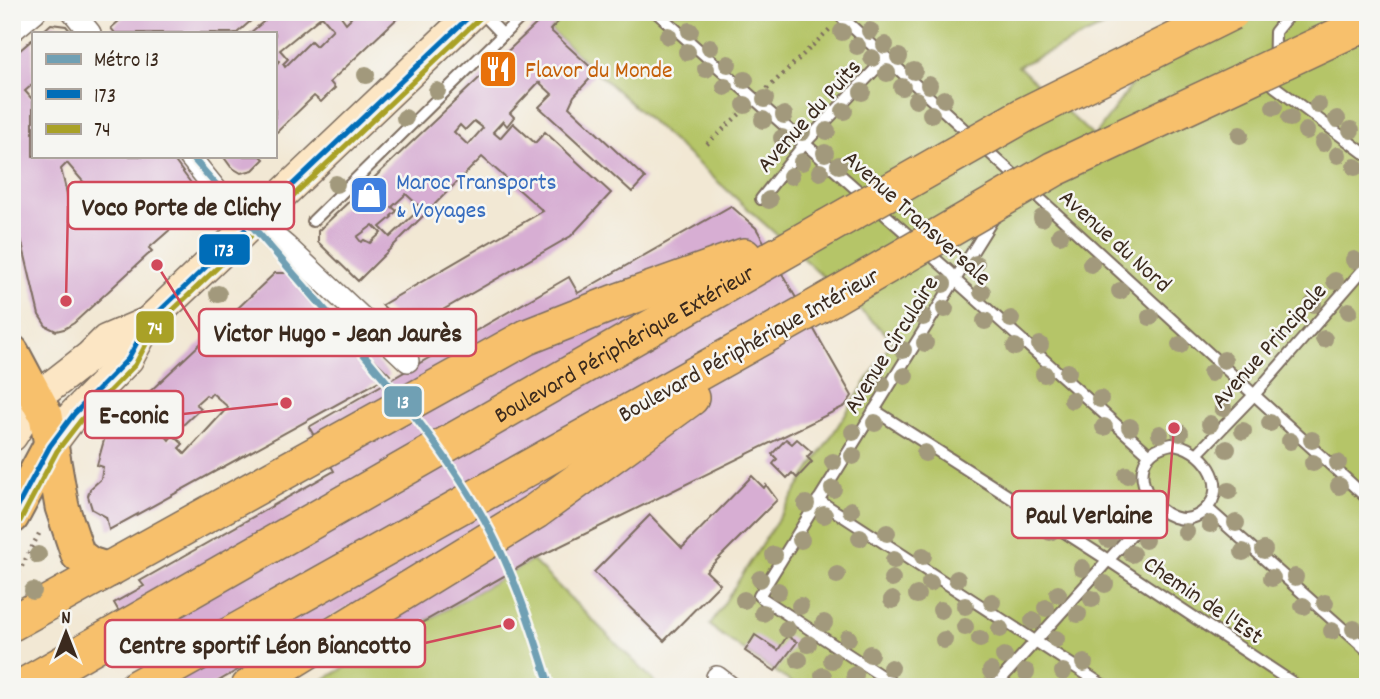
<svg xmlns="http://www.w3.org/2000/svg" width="1380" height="699" viewBox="0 0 1380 699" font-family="Dekko,sans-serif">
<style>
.green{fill:#b5c567;stroke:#787842;stroke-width:2}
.building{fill:#d7aed3;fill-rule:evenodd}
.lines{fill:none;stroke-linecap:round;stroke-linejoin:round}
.service-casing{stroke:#7b6c5e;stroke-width:14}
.minor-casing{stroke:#7b6c5e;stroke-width:24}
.secondary-casing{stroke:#7b6c5e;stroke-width:33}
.primary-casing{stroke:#7b6c5e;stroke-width:37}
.trunk-casing{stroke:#7b6c5e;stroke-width:38}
.path{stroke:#7b6c5e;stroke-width:4.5;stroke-dasharray:2 5;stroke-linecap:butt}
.service{stroke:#fff;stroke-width:10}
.minor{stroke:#fff;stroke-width:21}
.secondary{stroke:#fce6c4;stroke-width:30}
.primary{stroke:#f7c06c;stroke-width:33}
.trunk{stroke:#f7c06c;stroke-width:35}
.trunk-bridge-casing{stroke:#7b6c5e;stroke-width:38;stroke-linecap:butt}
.trunk-bridge{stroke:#f7c06c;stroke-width:35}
.bus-1-casing{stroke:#f6f6f2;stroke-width:10}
.bus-2-casing{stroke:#f6f6f2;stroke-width:10}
.bus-1{stroke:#006db8;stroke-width:5}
.bus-2{stroke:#a9a127;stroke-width:5}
.metro-1-casing{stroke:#f6f6f2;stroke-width:12}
.metro-1{stroke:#70a0b4;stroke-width:7}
.tree{fill:#a2997c}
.labels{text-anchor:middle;stroke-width:5;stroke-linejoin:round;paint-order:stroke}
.food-label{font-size:24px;fill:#c56008;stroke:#f6f6f2;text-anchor:start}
.street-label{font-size:24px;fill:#3b2a1e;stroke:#f6f6f2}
.shop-label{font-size:24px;fill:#366cbe;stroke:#f6f6f2;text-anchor:start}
.leader{fill:none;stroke:#d1495b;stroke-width:2.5}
.callout-dot{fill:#d1495b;stroke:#f6f6f2;stroke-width:2.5}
.callout{fill:#f6f6f2;stroke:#d1495b;stroke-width:2.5}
.callout-label{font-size:26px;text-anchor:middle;font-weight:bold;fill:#3b2a1e}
.line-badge{stroke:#f6f6f2;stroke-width:2.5}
.badge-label{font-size:19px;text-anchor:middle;font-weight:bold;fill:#fff}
</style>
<rect width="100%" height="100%" fill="#f6f6f2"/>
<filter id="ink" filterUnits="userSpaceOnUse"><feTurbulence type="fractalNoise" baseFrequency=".0143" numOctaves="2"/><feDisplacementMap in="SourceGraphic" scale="14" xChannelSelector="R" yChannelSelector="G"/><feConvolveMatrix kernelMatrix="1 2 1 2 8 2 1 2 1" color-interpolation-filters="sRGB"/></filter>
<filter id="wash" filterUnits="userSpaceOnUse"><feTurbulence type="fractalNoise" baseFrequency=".00686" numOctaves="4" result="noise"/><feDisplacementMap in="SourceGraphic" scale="28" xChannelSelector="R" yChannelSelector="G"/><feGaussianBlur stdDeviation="1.57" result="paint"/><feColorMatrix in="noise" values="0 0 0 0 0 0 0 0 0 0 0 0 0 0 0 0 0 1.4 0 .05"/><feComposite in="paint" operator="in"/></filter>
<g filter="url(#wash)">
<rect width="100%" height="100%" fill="#f2e8d4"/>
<g class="green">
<polygon points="561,12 959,12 962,15 967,12 1135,12 1018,66 1094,137 1132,84 1193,12 1368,12 1368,687 798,687 717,632 710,625 893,340 550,30 564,16"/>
<polygon points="532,560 660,687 311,687"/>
</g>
<g id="blocks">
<g class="building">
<polygon points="129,12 261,12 237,33 115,33 111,28"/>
<path d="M 275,12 L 338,12 L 346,23 L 351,18 L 345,12 L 404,12 L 330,82 L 335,88 L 321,102 L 314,96 L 275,134 L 275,66 L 279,61 L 275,56 L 275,33 L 250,33 ZM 322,16 L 333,29 L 316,46 L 311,41 L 285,67 L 283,64 L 288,59 L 280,50 Z"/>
<path d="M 549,12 L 561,12 L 564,16 L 550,30 L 596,72 L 574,96 L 569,107 L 645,178 L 632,192 L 539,107 L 552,94 L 539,82 L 510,113 L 514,117 L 507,126 L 503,121 L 493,132 L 500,138 L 513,123 L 535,143 L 545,132 L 611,193 L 571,236 L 408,330 L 382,305 L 543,211 L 482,157 L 358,281 L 318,242 L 318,231 ZM 474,121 L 483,128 L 468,145 L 454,132 L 460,125 L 465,130 ZM 406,194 L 421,208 L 390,237 L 380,227 L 392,217 L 391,216 L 397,211 L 392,207 ZM 373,225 L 381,233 L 370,243 L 364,240 L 361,242 L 357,237 Z"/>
<polygon points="51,24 66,26 72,33 41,33"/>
<path d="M 33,39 L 33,84 L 25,91 L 33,100 L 33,156 L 171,156 L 196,190 L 196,207 L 149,248 L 152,251 L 74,323 L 64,329 L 56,331 L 46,326 L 39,315 L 12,200 L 12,57 ZM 67,163 L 93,193 L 71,210 L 61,169 ZM 121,185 L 129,194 L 112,210 L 104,201 Z"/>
<polygon points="223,156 261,156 264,159 253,170 241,173 231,167"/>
<polygon points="731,206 756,228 852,396 845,406 532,560 376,649 351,605 208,687 201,687 200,684 195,687 162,687 114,603 144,586 140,581 334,471 309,427 569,277 578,293"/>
<path d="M 275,273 L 288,273 L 390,375 L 109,530 L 106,517 L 92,509 L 88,496 L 90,489 L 101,479 L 103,467 L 97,465 L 106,433 ZM 212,393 L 228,407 L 185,454 L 179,448 L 183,444 L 173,435 L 169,440 L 164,434 L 176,423 L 181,427 L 201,408 L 196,404 L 206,395 L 209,397 Z"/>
<polygon points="786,439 792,444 797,439 812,452 807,457 812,462 797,478 792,473 787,478 773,464 777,459 772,454"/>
<polygon points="752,476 764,488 766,485 777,500 706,571 720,584 664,641 594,572 650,515 682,548"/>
<polygon points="755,635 778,650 787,636 797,642 775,671 745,651"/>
</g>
</g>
</g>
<g filter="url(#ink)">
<use href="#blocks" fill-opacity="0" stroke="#7b6c5e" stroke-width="2"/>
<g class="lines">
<g class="service-casing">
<g id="service">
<polyline points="481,12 502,34"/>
<polyline points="656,12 950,272 955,280 1150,455"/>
<polyline points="836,12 1368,499"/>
<polyline points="1291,12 1275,32 1274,86 1368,156"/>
<polyline points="761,199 805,143 886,58"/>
<polyline points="313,221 526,12"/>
<polyline points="874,410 1108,560 1299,687"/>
<path d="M 1172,444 C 1201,446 1232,485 1205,510 C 1166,547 1106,457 1172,444 Z"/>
<polyline points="1198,453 1254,395 1368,264"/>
<polyline points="818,500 1106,687"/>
<polyline points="1207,508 1368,651"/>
<polyline points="898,687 759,596 994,217"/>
<polyline points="994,687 1157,506"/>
</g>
</g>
<g class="minor-casing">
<g id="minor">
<polyline points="73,12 90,33"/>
<polyline points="12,31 35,12"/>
<polyline points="189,156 222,197 255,220 286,246 408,361"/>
<polyline points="717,677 730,687"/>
</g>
</g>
<g class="secondary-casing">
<g id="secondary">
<polyline points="12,436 36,398 90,356 106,340 148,322"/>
<polyline points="50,446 74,414 128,359 148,322 474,12"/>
</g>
</g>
<g class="primary-casing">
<g id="primary">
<polyline points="12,352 46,416 62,507 78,555 90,564 109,570"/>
<polyline points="12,517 50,446"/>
</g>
</g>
<g class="trunk-casing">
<g id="trunk">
<polyline points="12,623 527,337 613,303 744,256"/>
<path id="s1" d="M 22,687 L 827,227"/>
<polyline points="137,687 816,307"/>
<polyline points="249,687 536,511 691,398"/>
</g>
</g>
<g class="path">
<polyline points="767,89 832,27"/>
<polyline points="707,144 743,111"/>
<polyline points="12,585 41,530"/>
</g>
<use href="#service" class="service"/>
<use href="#minor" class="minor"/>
<use href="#secondary" class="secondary"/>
<use href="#primary" class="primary"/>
<use href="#trunk" class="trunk"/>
<g class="trunk-bridge-casing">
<g id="trunk-bridge">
<polyline points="827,227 1024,115 1232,12"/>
<polyline points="816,307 1054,169 1368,22"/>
</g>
</g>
<use href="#trunk-bridge" class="trunk-bridge"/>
<g class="bus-1-casing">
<polyline id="bus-1" points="12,517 50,446 74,414 128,359 148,322 474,12"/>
</g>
<g class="bus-2-casing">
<polyline id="bus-2" points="20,521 57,451 81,420 135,365 155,327 480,18"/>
</g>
<use href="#bus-1" class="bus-1"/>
<use href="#bus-2" class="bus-2"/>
<g class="metro-1-casing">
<path id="metro-1" d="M 191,156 C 236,208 282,260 327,312 C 384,377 441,443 484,519 C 514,572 532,629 550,687"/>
</g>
<use href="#metro-1" class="metro-1"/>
</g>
<g class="tree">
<circle cx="690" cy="31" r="9"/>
<circle cx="870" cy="31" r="9"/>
<circle cx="842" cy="32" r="9"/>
<circle cx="668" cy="36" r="9"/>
<circle cx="885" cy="45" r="9"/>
<circle cx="857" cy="46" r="9"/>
<circle cx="710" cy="47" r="9"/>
<circle cx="687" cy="52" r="9"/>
<circle cx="899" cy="57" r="9"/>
<circle cx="872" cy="58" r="9"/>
<circle cx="728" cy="64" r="9"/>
<circle cx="706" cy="69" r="9"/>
<circle cx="914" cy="71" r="9"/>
<circle cx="887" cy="73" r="9"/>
<circle cx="366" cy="75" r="9"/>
<circle cx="745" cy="80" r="9"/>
<circle cx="929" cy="85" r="9"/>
<circle cx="725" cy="87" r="9"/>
<circle cx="902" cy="87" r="9"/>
<circle cx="437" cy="91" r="9"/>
<circle cx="862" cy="92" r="9"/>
<circle cx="765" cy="99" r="9"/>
<circle cx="944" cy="99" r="9"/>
<circle cx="916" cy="100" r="9"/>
<circle cx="745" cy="105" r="9"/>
<circle cx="1318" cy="105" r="9"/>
<circle cx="1274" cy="107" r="9"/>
<circle cx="844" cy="111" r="9"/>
<circle cx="931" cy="114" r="9"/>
<circle cx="784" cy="115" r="9"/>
<circle cx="405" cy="118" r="9"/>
<circle cx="1290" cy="118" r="9"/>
<circle cx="1337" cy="119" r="9"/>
<circle cx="763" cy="120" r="9"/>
<circle cx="1351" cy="130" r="9"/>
<circle cx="827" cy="131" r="9"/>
<circle cx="1306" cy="131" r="9"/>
<circle cx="802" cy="132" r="9"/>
<circle cx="1240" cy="135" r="9"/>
<circle cx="782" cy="138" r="9"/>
<circle cx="1323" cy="143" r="9"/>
<circle cx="825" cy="153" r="9"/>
<circle cx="1338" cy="155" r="9"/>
<circle cx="802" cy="162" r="9"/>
<circle cx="839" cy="165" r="9"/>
<circle cx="1355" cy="167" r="9"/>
<circle cx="820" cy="172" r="9"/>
<circle cx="791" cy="176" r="9"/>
<circle cx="336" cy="184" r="9"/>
<circle cx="769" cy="200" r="9"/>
<circle cx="1042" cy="218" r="9"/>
<circle cx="1060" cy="235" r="9"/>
<circle cx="1354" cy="260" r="9"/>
<circle cx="976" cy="264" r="9"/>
<circle cx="1091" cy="264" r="9"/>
<circle cx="1335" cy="281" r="9"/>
<circle cx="943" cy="284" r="9"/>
<circle cx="1120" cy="291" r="9"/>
<circle cx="982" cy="292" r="9"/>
<circle cx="218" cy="294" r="9"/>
<circle cx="1313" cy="304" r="9"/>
<circle cx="945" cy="309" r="9"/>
<circle cx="1349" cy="311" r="9"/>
<circle cx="923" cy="317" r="9"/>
<circle cx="1150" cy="317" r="9"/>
<circle cx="1011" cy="319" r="9"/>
<circle cx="985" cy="321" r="9"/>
<circle cx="1324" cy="339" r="9"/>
<circle cx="925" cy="343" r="9"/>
<circle cx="1040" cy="345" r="9"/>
<circle cx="1180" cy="345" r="9"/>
<circle cx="1015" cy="347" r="9"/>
<circle cx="903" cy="350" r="9"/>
<circle cx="1224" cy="360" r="9"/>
<circle cx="1068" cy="372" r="9"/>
<circle cx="1211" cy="373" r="9"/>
<circle cx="1044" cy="374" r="9"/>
<circle cx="905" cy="376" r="9"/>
<circle cx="882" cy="384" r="9"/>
<circle cx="1100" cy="399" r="9"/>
<circle cx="1072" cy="400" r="9"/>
<circle cx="1223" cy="408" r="9"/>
<circle cx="875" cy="423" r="9"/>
<circle cx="1270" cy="423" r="9"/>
<circle cx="1210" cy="424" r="9"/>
<circle cx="1104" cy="427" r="9"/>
<circle cx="1130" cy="427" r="9"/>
<circle cx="1243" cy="431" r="9"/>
<circle cx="853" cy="432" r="9"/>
<circle cx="1180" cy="433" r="9"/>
<circle cx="1160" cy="434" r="9"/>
<circle cx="1312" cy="440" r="9"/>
<circle cx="1290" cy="441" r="9"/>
<circle cx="1227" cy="449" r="9"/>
<circle cx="925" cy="453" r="9"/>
<circle cx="853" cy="456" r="9"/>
<circle cx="833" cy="462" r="9"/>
<circle cx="1313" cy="463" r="9"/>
<circle cx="1338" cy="463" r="9"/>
<circle cx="1127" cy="475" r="9"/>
<circle cx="1339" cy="486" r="9"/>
<circle cx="833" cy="489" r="9"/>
<circle cx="1229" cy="491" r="9"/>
<circle cx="1130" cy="498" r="9"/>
<circle cx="806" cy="504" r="9"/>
<circle cx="851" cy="510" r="9"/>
<circle cx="824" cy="515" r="9"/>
<circle cx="1236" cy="523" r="9"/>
<circle cx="1210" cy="524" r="9"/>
<circle cx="1050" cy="532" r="9"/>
<circle cx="1186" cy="532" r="9"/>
<circle cx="887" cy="533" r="9"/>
<circle cx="860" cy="538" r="9"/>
<circle cx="1108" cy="539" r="9"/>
<circle cx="801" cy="540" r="9"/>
<circle cx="1145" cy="540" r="9"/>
<circle cx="1264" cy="550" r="9"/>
<circle cx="1243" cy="552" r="9"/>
<circle cx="1132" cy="554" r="9"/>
<circle cx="38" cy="555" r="9"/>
<circle cx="774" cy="555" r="9"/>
<circle cx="923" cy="556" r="9"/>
<circle cx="894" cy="560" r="9"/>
<circle cx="1082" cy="568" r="9"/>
<circle cx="837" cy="575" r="9"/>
<circle cx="1295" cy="577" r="9"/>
<circle cx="1272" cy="578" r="9"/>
<circle cx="760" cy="579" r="9"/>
<circle cx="892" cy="579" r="9"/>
<circle cx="957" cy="579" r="9"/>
<circle cx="930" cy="583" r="9"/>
<circle cx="1105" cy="584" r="9"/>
<circle cx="33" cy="591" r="9"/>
<circle cx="778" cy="591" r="9"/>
<circle cx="1058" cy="594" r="9"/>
<circle cx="917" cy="595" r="9"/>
<circle cx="1092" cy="599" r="9"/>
<circle cx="744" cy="600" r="9"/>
<circle cx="892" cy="600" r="9"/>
<circle cx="992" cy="602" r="9"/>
<circle cx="1325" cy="603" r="9"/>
<circle cx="800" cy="606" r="9"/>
<circle cx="965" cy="606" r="9"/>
<circle cx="1303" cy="606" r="9"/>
<circle cx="1046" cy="608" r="9"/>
<circle cx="941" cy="610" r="9"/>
<circle cx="763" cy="613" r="9"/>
<circle cx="1078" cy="614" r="9"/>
<circle cx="1033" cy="621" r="9"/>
<circle cx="824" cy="623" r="9"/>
<circle cx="965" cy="627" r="9"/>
<circle cx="787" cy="629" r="9"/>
<circle cx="1000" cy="629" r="9"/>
<circle cx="1354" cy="629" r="9"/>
<circle cx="1332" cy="631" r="9"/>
<circle cx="848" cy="638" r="9"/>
<circle cx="980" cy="639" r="9"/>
<circle cx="1056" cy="639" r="9"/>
<circle cx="944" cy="640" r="9"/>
<circle cx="808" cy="644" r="9"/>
<circle cx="870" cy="654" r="9"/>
<circle cx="1004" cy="656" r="9"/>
<circle cx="799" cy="660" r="9"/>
<circle cx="832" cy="660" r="9"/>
<circle cx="1084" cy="663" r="9"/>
<circle cx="891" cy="668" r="9"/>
<circle cx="991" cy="671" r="9"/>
<circle cx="1026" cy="672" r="9"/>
<circle cx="1063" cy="672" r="9"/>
<circle cx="855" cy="675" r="9"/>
<circle cx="823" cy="676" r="9"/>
</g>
</g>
<defs>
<g id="restaurant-square" transform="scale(2.0125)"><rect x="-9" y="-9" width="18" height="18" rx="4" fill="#e8710a" stroke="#f6f6f2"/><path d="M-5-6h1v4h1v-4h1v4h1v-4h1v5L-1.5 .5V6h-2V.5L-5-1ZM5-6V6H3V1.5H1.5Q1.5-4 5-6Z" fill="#fff"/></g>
<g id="shop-square" transform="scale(2.0125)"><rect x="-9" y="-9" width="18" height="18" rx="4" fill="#3f7fe0" stroke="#f6f6f2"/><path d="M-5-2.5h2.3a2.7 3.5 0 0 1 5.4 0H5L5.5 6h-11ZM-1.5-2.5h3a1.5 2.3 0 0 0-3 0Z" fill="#fff"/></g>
</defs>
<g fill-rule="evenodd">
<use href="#restaurant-square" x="498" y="69"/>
<use href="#shop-square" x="369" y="195"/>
</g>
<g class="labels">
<g class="food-label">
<text x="525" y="77">Flavor du Monde</text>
</g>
<g class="street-label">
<text transform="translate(808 115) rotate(-48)" y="8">Avenue du Puits</text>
<text transform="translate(918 217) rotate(42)" y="8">Avenue Transversale</text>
<text transform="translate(1116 240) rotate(42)" y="8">Avenue du Nord</text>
<text dy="8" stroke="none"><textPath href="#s1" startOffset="693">Boulevard Périphérique Extérieur</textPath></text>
<text transform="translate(748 344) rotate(-29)" y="8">Boulevard Périphérique Intérieur</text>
<text transform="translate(890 344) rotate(-58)" y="8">Avenue Circulaire</text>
<text transform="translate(1268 345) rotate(-48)" y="8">Avenue Principale</text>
<text transform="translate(1204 599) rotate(34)" y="8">Chemin de l'Est</text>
</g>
<g class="shop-label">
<text x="396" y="189">Maroc Transports<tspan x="396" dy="28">&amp; Voyages</tspan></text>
</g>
</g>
<path class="leader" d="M66 301L68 206M157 265L199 332M286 403L183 414M1174 428L1167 514M509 624L425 643"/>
<g class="callout-dot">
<circle cx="66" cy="301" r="7"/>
<circle cx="157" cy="265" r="7"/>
<circle cx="286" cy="403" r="7"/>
<circle cx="1174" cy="428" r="7"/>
<circle cx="509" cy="624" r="7"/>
</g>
<g class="callout">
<rect x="68" y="182" width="226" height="47" rx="7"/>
<rect x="199" y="309" width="277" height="47" rx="7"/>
<rect x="85" y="391" width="98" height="47" rx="7"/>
<rect x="1012" y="491" width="155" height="47" rx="7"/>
<rect x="105" y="620" width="320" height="47" rx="7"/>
</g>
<g class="callout-label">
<text x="181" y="215">Voco Porte de Clichy</text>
<text x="338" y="341">Victor Hugo - Jean Jaurès</text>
<text x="134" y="423">E-conic</text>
<text x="1089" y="523">Paul Verlaine</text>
<text x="265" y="653">Centre sportif Léon Biancotto</text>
</g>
<g class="line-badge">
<rect x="198" y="233" width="53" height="33" rx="7" fill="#006db8"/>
<rect x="135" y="310" width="40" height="34" rx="7" fill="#a9a127"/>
<rect x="383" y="385" width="40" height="33" rx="7" fill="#70a0b4"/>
</g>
<g class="badge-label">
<text x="224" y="256">173</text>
<text x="155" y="334">74</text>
<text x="403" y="408">13</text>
</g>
<rect width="1380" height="699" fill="none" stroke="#f6f6f2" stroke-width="42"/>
<rect x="32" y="32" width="245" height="126" fill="#f6f6f2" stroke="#aba49d" stroke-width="2"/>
<rect x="46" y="54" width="35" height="10" fill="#70a0b4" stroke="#aba49d" stroke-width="2"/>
<text x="94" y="66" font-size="21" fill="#3b2a1e">Métro 13</text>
<rect x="46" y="89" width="35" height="10" fill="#006db8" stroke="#aba49d" stroke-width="2"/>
<text x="94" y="102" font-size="21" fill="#3b2a1e">173</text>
<rect x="46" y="124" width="35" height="10" fill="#a9a127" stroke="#aba49d" stroke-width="2"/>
<text x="94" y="136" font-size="21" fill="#3b2a1e">74</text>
<g transform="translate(66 633)" stroke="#f6f6f2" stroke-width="5" paint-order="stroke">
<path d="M0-5L12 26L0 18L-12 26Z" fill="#3b2a1e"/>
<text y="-10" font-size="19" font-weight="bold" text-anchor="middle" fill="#3b2a1e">N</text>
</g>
</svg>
